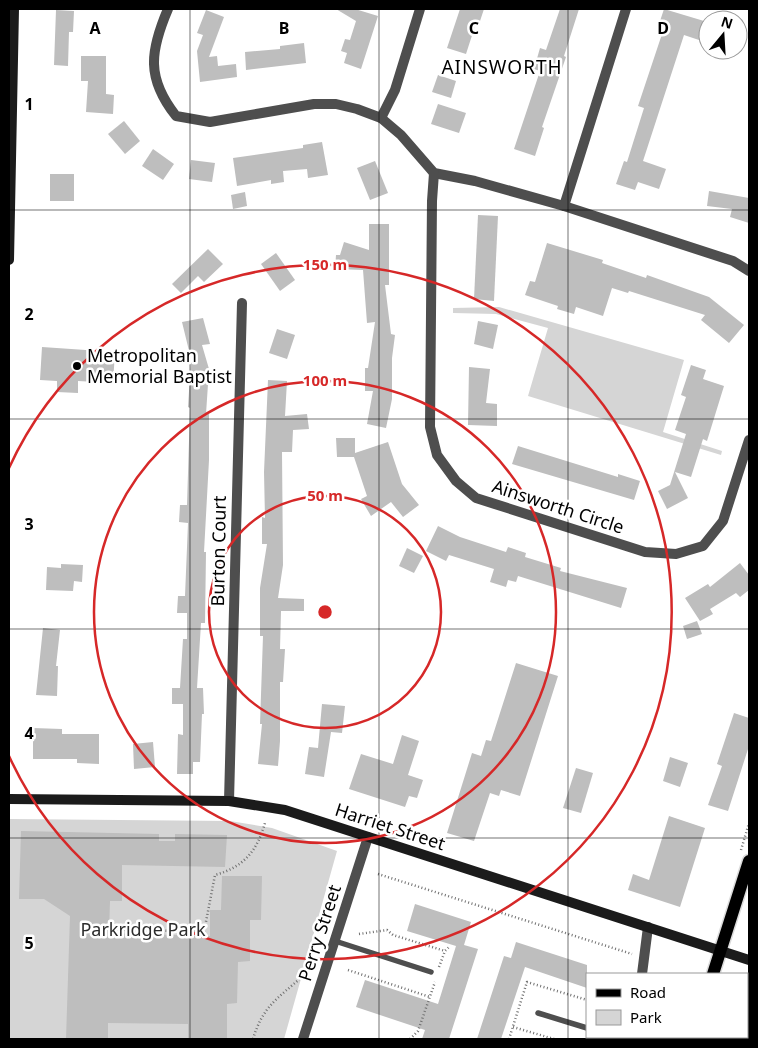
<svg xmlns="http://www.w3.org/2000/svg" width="758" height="1048" viewBox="0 0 758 1048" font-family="'Noto Sans',sans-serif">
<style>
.green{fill:#d5d5d5}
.building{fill:#bebebe}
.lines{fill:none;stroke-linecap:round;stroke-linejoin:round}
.primary-casing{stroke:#dbdbdb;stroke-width:15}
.path{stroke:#707070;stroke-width:2.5;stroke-dasharray:1 2.5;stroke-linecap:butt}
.lane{stroke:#4e4e4e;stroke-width:5.5}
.street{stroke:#4e4e4e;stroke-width:10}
.secondary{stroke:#1b1b1b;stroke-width:10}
.primary{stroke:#000;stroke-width:12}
.grid{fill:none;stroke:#000;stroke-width:1;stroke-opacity:0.55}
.ring{fill:none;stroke:#d62828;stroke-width:2.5}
.poi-dot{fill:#000;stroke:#fff;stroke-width:2}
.labels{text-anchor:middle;stroke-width:5;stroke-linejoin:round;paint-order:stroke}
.poi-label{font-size:18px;fill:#000;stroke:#fff;text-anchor:start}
.street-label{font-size:18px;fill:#000;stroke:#fff}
.park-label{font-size:18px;fill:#2c2c2c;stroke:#fff}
.neighbourhood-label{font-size:19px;letter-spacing:1px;fill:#000;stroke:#fff}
.grid-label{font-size:16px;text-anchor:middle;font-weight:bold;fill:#000;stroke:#fff;stroke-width:5;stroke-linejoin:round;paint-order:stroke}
.centre{fill:#d62828;stroke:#fff;stroke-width:2.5}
.ring-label{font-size:15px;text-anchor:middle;font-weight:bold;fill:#d62828;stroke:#fff;stroke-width:5;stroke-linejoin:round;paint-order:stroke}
</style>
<rect width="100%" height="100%" fill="#fff"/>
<g class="green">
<polygon points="499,307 684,360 663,432 722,451 721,455 528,396 548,328 496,314 453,313 453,308"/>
<polygon points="9,819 230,821 272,828 337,851 284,1039 9,1039"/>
</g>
<g class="building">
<polygon points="336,9 355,9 378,16 361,69 344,63 347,53 341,51 345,39 350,40 356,21"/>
<polygon points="460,9 484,9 479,24 476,23 466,54 447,48"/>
<polygon points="560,9 579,9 564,56 566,57 542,127 544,128 535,156 514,149 540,71 534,69 540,48 546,50"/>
<polygon points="664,9 704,21 699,40 684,35 643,161 666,169 659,189 638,182 635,190 616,184 624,161 627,162 644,108 638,106 664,28 658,27"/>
<polygon points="56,10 74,11 73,32 69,32 68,66 54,65"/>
<polygon points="206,10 224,17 209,57 217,56 218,66 236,64 237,77 200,82 197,51 203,35 197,33"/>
<polygon points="304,43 306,63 246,70 245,52 280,49 280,46"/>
<polygon points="81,56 106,56 106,94 114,95 113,114 86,112 88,81 81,81"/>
<polygon points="438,75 456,81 451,98 432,92"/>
<polygon points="438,104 466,113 459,133 431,124"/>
<polygon points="124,121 140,141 125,154 108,134"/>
<polygon points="322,142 328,175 308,178 307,169 283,171 284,182 271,184 271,180 237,186 233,158 303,148 303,145"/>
<polygon points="153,149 174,164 163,180 142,166"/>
<polygon points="191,160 215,163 212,182 189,179"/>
<polygon points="375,161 388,193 370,200 357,168"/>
<rect x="50" y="174" width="24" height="27"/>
<polygon points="709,191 749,198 749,223 730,217 732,209 707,206"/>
<polygon points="245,192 247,206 233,209 231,195"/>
<polygon points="478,215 498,216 494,301 474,299"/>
<polygon points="369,224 389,224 389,285 385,285 391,334 395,335 392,358 392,399 386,428 367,424 373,391 365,391 365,368 368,368 375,322 367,323 363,270 335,269 336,255 340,255 344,242 369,250"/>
<polygon points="547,243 603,260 602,263 646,278 647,275 709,297 744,325 729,343 701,320 705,315 629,291 628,293 612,288 603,316 576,307 574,314 557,309 558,306 525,295 530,281 535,282"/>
<polygon points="208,249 223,264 204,282 198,276 181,293 172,284"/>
<polygon points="276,253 295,280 280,291 261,264"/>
<polygon points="203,318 210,344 202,345 209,369 206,414 209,414 209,460 204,552 206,552 205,623 201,623 197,688 203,688 204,714 202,714 200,762 193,762 193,774 177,774 178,734 183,735 183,704 172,704 172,688 180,688 183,639 187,639 187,613 177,613 178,596 185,596 188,523 179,522 180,505 187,505 190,408 188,407 191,359 182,322"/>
<polygon points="478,321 498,325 493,349 474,344"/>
<polygon points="277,329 295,335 287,359 269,353"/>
<polygon points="42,347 115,352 113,383 78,381 78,393 57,392 57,381 40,380"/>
<polygon points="691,365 706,370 703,379 724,386 707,441 703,439 691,477 675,472 688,498 667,509 658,491 670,485 686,434 675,430 686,397 681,395"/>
<polygon points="469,367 490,369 486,403 497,404 497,426 468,425"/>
<polygon points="268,380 287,381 285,416 307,414 309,429 293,430 292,452 282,452 283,565 278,598 304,599 304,611 281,611 280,649 285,649 283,682 280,682 280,741 278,766 258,764 262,724 260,724 263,636 260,636 260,588 267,544 262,544 262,517 265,518 264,472"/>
<polygon points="336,438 355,438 355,453 388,442 402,484 419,505 403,517 391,502 371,516 361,499 367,496 354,457 337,457"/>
<polygon points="518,446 618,477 618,474 640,481 634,500 512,464"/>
<polygon points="438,526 460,537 506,552 508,547 526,553 525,557 561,568 560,571 627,588 621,608 518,576 516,582 508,580 506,587 490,582 494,569 449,555 446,561 426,551"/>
<polygon points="407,548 423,556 414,573 399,566"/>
<polygon points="740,563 749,575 749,590 740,597 736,593 710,609 713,614 700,621 685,598 708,584 710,587"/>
<polygon points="61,564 83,565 82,582 74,581 73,591 46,590 47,567 61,568"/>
<polygon points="697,621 702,634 687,639 683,626"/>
<polygon points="43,628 60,630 56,666 58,666 57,696 36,695"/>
<polygon points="516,663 558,676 520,796 501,790 499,796 490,793 474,841 447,833 472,753 481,756 486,740 491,741"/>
<polygon points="322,704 345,706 342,733 331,732 324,777 305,774 309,747 318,748"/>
<polygon points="734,713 749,718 749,746 728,811 708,805 722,766 717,764"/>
<polygon points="33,728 62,729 62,734 99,734 99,764 77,763 77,759 33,759"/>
<polygon points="402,735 419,741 408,775 423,780 417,798 409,796 405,807 349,789 361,754 393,764"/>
<polygon points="153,742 155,767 134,769 133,744"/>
<polygon points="670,757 688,763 680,787 663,781"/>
<polygon points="576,768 593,773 581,813 563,808"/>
<polygon points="669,816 705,828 680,907 628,890 633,874 649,880"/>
<polygon points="21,831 159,834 159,841 175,841 175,834 227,835 225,867 122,865 122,901 110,901 109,933 210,936 210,910 221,910 222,876 262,876 261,920 250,920 250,961 238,962 237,1003 227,1004 227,1039 188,1039 188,1024 108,1023 108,1039 66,1039 70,916 44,899 19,899"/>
<polygon points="415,904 471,922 464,945 478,949 449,1039 422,1039 425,1030 356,1007 365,980 438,1004 456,946 407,931"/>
<polygon points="516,942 587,965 587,988 525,967 501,1039 477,1039 504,956 511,958"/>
</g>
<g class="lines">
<g class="primary-casing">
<g id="primary">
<polyline points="713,974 749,861"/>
<polyline points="693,1039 694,1037"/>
</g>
</g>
<g class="path">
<polyline points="741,850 749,823"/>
<polyline points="378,874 632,954"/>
<path d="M 113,929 L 204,932 L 215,875 C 244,867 257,851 265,823"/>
<polyline points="359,934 387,930 393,935 445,951"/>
<polyline points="439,967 445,951 450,946"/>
<polyline points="348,970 430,997"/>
<polyline points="513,1027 554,1039"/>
<path d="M 253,1039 C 263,1006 277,999 303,976"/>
<polyline points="410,1039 418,1031 435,982"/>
<polyline points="509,1039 527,982 587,1000"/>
</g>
<g class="lane">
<polyline points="335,941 431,972"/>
<polyline points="538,1013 587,1028"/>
<polyline points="617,1037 625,1039"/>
</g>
<g class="street">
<path d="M 168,9 C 150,51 146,78 176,116 L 210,122 L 314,104 L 336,104 L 357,109 L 381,118 L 401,135 L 434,173 L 475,181 L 564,206 L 733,261 L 749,271"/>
<polyline points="381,118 395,90 420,9"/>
<polyline points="434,173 432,201 430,427 437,455 456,481 476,498 645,552 676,554 703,546 723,521 749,440"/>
<polyline points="564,206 626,9"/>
<polyline points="229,801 242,303"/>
<polyline points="642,974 648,927"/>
<polyline points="303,1039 368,837"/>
<polyline points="642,1039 642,1037"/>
</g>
<g class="secondary">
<polyline points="9,260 14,9"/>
<polyline points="9,799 229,801 285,810 749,960"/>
</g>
<use href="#primary" class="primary"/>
</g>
<path class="grid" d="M 190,9 L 190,1039M 379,9 L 379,1039M 568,9 L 568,1039M 9,210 L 749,210M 9,419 L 749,419M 9,629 L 749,629M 9,838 L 749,838"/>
<g class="ring">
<circle cx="325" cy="612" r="116"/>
<circle cx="325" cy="612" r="231"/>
<path d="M9 468A347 347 0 1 1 9 756"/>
</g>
<circle class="poi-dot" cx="77" cy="366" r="5"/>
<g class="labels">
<g class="poi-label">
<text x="87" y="362">Metropolitan<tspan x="87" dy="21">Memorial Baptist</tspan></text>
</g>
<g class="street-label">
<text transform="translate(558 507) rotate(18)" y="6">Ainsworth Circle</text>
<text transform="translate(219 551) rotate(-89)" y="6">Burton Court</text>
<text transform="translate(390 827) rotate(18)" y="6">Harriet Street</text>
<text transform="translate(320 933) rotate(-72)" y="6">Perry Street</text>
</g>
<g class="park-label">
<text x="143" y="936">Parkridge Park</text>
</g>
<g class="neighbourhood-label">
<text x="502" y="74">AINSWORTH</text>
</g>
</g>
<g class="grid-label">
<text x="95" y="34">A</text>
<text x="284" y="34">B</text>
<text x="474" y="34">C</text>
<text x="663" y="34">D</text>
<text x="29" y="110">1</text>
<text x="29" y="320">2</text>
<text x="29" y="530">3</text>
<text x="29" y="739">4</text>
<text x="29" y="949">5</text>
</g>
<circle cx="325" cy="612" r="8" class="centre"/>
<g class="ring-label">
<text x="325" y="270">150 m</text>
<text x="325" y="386">100 m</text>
<text x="325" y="501">50 m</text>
</g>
<rect width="758" height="1048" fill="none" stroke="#000000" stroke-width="20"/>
<rect x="586" y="973" width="162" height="65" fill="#ffffff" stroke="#999999"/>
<rect x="596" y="989" width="25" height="8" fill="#000000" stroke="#999999"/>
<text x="630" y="998" font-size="15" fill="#000000">Road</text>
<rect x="596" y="1010" width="25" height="15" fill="#d5d5d5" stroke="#999999"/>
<text x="630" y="1023" font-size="15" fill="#000000">Park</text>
<g transform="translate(723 35) rotate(18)"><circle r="24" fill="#ffffff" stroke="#999999"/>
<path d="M0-4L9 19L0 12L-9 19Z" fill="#000000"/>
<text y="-8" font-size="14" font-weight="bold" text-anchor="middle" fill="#000000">N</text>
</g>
</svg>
